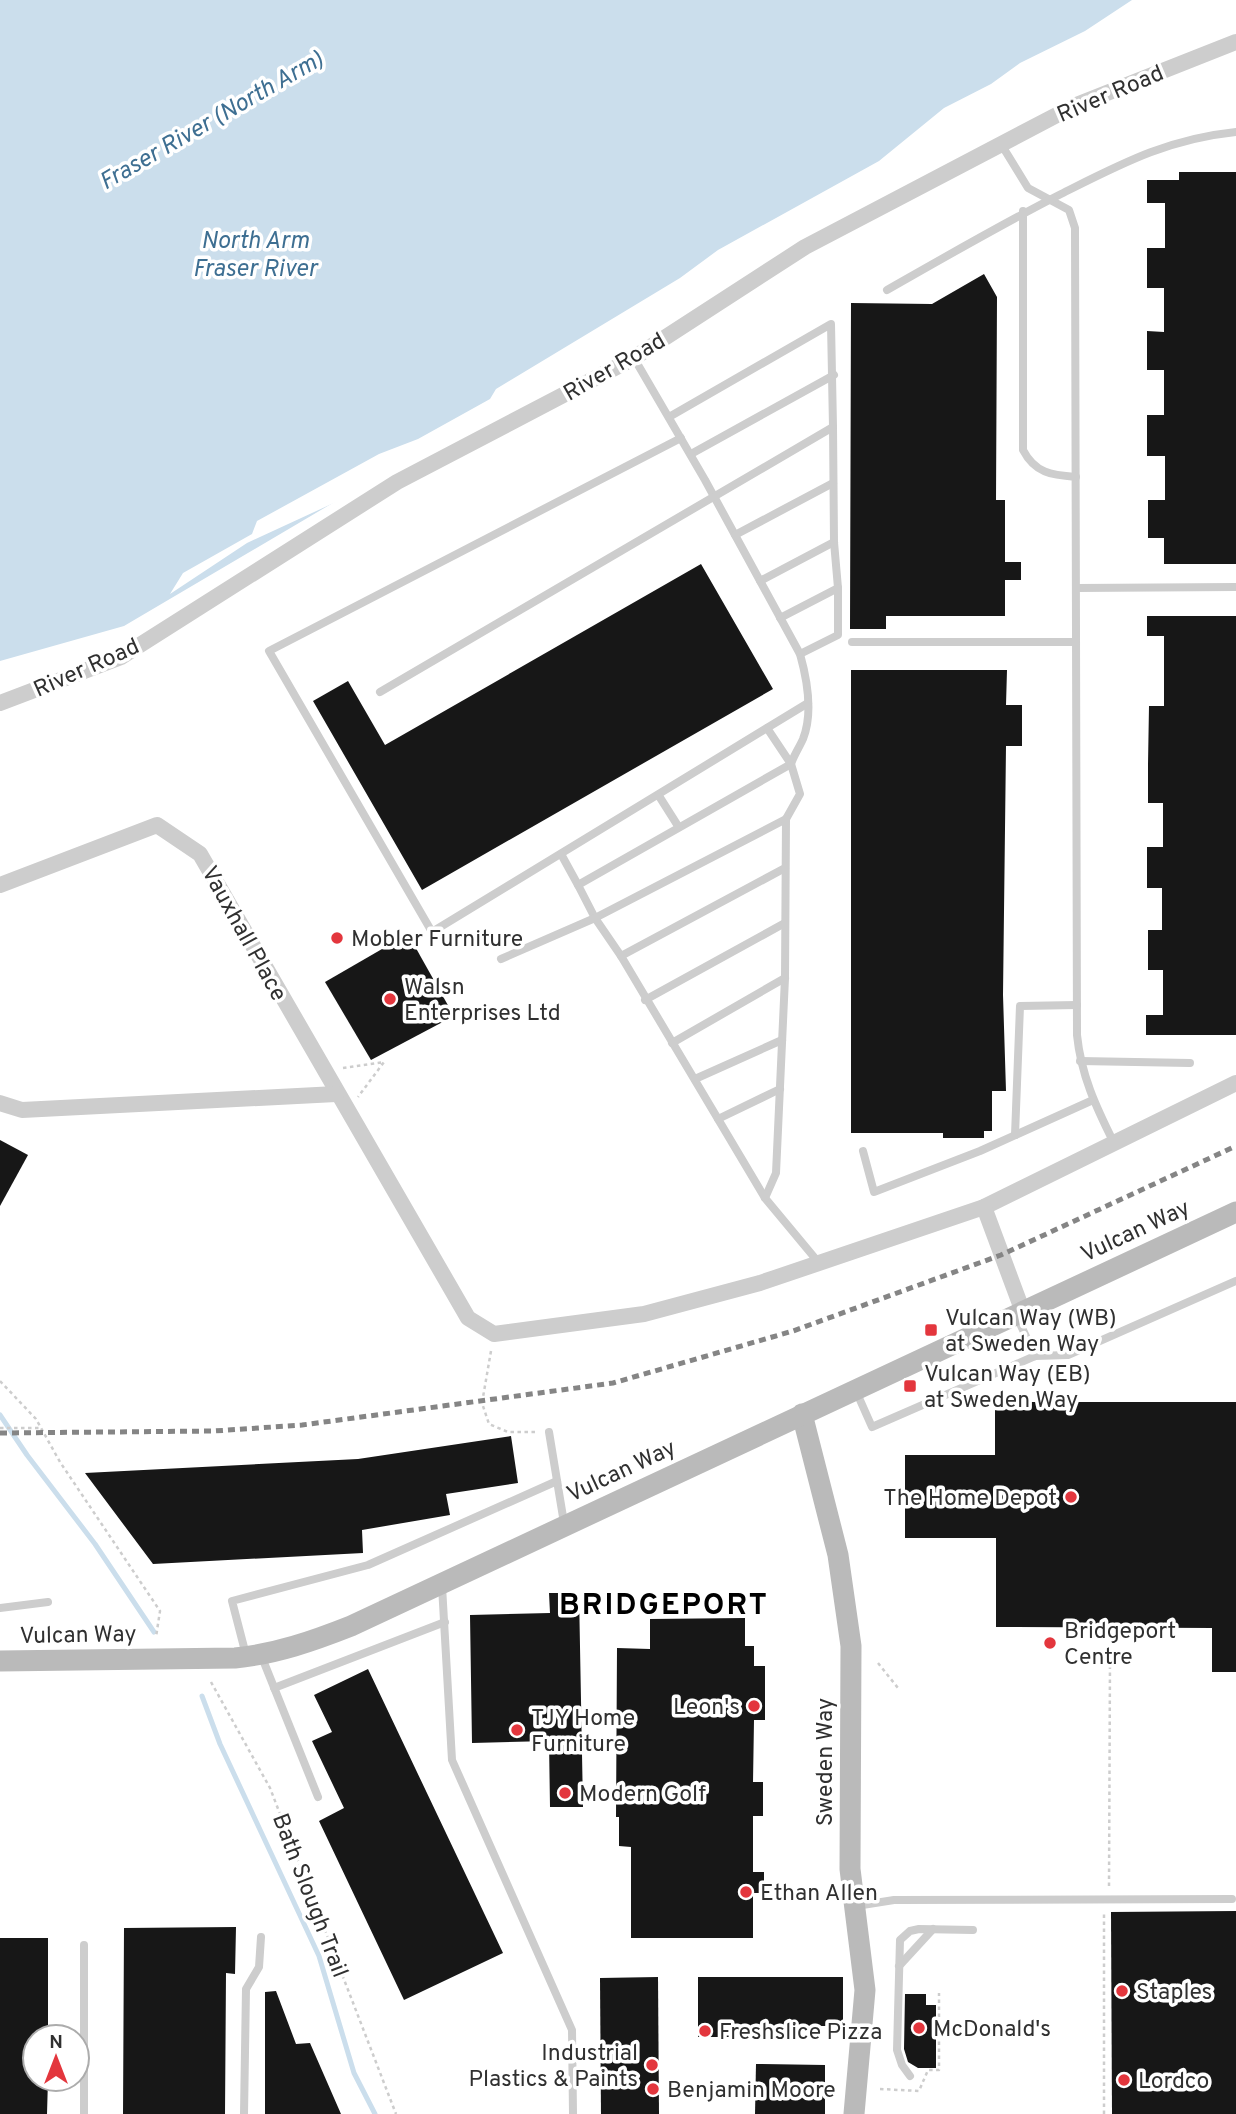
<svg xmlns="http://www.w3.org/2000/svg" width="1236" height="2114" viewBox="0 0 1236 2114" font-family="Overpass,sans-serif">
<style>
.water{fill:#cbdeec}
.pier{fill:#fff}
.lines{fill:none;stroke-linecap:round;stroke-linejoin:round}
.stream{stroke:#cbdeec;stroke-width:5}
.building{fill:#171717}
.path{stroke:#cdcdcd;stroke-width:2.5;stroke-dasharray:3.5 3.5;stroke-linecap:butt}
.lane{stroke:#cdcdcd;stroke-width:8}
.street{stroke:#cdcdcd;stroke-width:16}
.secondary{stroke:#bababa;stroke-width:21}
.rail{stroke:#858585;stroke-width:5;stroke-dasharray:7 5;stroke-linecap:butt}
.poi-dot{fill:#e3363d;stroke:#fff;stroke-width:2.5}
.labels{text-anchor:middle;stroke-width:7;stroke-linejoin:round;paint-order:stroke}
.street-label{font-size:23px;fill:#303030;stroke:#fff}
.poi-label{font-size:23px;fill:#303030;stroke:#fff;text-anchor:start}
.water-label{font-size:24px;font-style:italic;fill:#3e6f92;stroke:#fff}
.district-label{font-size:30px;font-weight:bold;letter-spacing:2px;fill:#000;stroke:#fff}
</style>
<rect width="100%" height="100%" fill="#fff"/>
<polygon class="water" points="0,0 1183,0 1126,26 691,292 124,626 0,661"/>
<polygon class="pier" points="1132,0 1186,0 1127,29 902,175 775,243 364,489 247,543 170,594 183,573 252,534 257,521 379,454 418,439 490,399 496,389 680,278 718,250 879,161 944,108 991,84 1020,63 1085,31"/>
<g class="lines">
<g class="stream">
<polyline points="0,1415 27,1455 95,1544 154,1632"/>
<polyline points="202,1696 220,1744 319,1956 354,2073 375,2114"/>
</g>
</g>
<g class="building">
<polygon points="1179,172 1236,172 1236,564 1164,564 1164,538 1148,538 1148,500 1165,500 1165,456 1147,456 1147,415 1164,415 1164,370 1147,370 1147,331 1164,332 1164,288 1147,288 1147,248 1165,248 1165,203 1147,203 1147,180 1179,180"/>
<polygon points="984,274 997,297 996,500 1005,500 1005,562 1021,562 1021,580 1005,580 1005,616 886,616 886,629 850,629 851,303 932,304"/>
<polygon points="701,564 773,689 422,890 313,701 348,681 385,745"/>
<polygon points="1147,616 1236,616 1236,1035 1146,1035 1146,1015 1163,1015 1163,970 1148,970 1148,930 1162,930 1162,888 1147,888 1147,847 1163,847 1163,803 1148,803 1148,764 1149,706 1164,706 1164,636 1147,636"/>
<polygon points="851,670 1007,670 1006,705 1022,705 1022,746 1006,746 1003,995 1006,1091 992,1091 992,1131 984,1131 984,1138 943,1138 943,1133 851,1133"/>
<polygon points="408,934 454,1016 371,1060 325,982"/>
<polygon points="0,1140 28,1155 0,1206"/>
<polygon points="995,1402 1236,1402 1236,1672 1212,1672 1212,1628 996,1627 996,1538 905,1538 905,1455 995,1455"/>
<polygon points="511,1436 518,1483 446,1494 450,1515 362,1530 363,1553 153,1564 85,1473 358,1459"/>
<polygon points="549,1593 579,1593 583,1807 550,1807 549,1741 472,1743 470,1615 550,1613"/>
<polygon points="745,1618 745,1646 754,1646 754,1666 765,1666 765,1720 754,1720 753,1782 763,1782 763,1816 753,1816 753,1872 764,1872 764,1893 753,1893 753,1938 631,1938 631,1847 619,1846 619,1817 616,1817 617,1648 650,1649 650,1619"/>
<polygon points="368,1669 503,1953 404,2000 319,1821 344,1808 312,1741 332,1732 314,1695"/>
<polygon points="1236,1911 1236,2114 1112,2114 1111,1912"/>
<polygon points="236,1927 235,1974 226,1973 225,2114 123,2114 124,1928"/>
<polygon points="0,1938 48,1938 48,2037 35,2037 35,2079 48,2079 47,2114 0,2114"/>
<polygon points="658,1977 659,2114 601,2114 600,1978"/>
<polygon points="698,1977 843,1977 843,2026 747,2026 747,2037 698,2037"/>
<polygon points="276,1991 296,2044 310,2043 341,2114 265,2114 265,1992"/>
<polygon points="905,1994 926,1994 926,2005 936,2005 936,2068 918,2068 908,2062 904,2049"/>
<polygon points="756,2064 825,2065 825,2114 755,2114"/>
</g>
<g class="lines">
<g class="path">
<polyline points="343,1068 384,1062 358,1097"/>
<polyline points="491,1351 482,1403 489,1424 508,1432 536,1432"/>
<polyline points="0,1381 36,1419 60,1462 160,1611 156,1637"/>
<polyline points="0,1428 42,1428"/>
<polyline points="878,1663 898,1688"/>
<polyline points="211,1682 270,1788 396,2114"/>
<polyline points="1109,1886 1110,1659"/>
<polyline points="880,2089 919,2091 928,2070 939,2070 939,1993"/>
<polyline points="1104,2114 1104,1913"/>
</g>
<g class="lane">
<path d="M 1001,144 L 1028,188 L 1069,210 L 1075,228 L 1077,1035 C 1081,1075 1096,1107 1114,1143"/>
<path d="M 1023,211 L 1023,450 C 1035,473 1051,475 1076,477"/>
<path d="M 887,290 C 945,257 1002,224 1061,194 C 1121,164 1167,139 1236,132"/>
<path d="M 634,358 L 705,480 L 800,654 C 807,679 813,714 803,739 C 799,748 794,755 791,764 L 578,885 L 595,918 L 621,956 L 765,1198 L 819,1263"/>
<polyline points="681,438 269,651 432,932 808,703"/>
<polyline points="691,454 834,375"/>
<polyline points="735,535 833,483"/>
<polyline points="760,581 834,542"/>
<polyline points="1076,588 1236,587"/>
<polyline points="780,618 838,588 834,542 833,427"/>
<polyline points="852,642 1076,642"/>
<polyline points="800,654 838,635 838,588"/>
<polyline points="380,692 833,427 831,324 669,417"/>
<polyline points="659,796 678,826"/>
<polyline points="561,854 578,885"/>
<polyline points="621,956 785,868"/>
<polyline points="501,959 595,918 786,819 800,794 791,764 767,728"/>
<polyline points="645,1000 783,924"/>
<polyline points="672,1043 785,978"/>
<polyline points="1080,1061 1190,1063"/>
<polyline points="695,1079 782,1040"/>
<polyline points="718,1119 780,1089"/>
<polyline points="1015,1135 1020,1006 1077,1005"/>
<polyline points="863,1151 874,1192 980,1151 1093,1100"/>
<polyline points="765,1198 776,1173 785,978 786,819"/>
<polyline points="1017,1317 1035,1356"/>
<polyline points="856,1391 872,1427 1035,1356 1068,1355 1236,1281"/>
<polyline points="549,1432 564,1523"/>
<polyline points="442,1586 452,1760 572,2030 573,2114"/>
<polyline points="0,1608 48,1602"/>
<polyline points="246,1655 232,1601 368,1565 557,1481"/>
<polyline points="261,1655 318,1797"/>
<polyline points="274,1688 445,1622"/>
<polyline points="856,1906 894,1900 1232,1899"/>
<polyline points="84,1945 84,2114"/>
<polyline points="899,1966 933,1929"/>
<polyline points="910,2076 902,2065 897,2050 900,1940 910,1931 919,1929 973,1930"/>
<polyline points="244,2114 246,1989 259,1967 261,1937"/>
</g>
<g class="street">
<polyline points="0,703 121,657 397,482 632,359 805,247 1074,106 1236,42"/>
<polyline points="0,885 157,825 200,854 468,1318 494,1334 644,1314 760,1283 984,1207 1236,1083"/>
<polyline points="0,1103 22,1110 336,1094"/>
<polyline points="984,1207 1023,1312"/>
</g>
<g class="secondary">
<polyline points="802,1414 838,1555 851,1646 850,1869 865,1990 854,2114"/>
<path d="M 0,1661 L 235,1658 C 276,1654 313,1641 351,1626 L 1236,1212"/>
</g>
<polyline class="rail" points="0,1433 214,1431 302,1425 613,1383 793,1331 1001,1255 1236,1146"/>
</g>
<g class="poi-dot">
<circle cx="337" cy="938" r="7"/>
<circle cx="390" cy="999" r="7"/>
<rect x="924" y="1323" width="14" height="14" rx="3.5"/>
<rect x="903" y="1379" width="14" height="14" rx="3.5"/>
<circle cx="1071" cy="1497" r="7"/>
<circle cx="1050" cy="1643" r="7"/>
<circle cx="754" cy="1706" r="7"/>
<circle cx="517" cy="1730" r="7"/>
<circle cx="565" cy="1793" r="7"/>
<circle cx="746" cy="1892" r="7"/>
<circle cx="1122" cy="1991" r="7"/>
<circle cx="919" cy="2028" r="7"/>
<circle cx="705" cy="2031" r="7"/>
<circle cx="652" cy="2065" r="7"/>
<circle cx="1124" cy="2080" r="7"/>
<circle cx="653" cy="2089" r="7"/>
</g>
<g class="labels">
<g class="street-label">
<text transform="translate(1110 93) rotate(-23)" y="8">River Road</text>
<text transform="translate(614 366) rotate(-30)" y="8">River Road</text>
<text transform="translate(86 667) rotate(-24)" y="8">River Road</text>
<text transform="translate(245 933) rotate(61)" y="8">Vauxhall Place</text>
<text transform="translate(1135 1230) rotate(-25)" y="8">Vulcan Way</text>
<text transform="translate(621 1470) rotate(-25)" y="8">Vulcan Way</text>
<text transform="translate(78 1634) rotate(-1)" y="8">Vulcan Way</text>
<text transform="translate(824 1762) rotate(-90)" y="8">Sweden Way</text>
<text transform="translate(311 1895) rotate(69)" y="8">Bath Slough Trail</text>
</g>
<g class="poi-label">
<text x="351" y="946">Mobler Furniture</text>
<text x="404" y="994">Walsn<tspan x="404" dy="26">Enterprises Ltd</tspan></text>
<text x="945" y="1325">Vulcan Way (WB)<tspan x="945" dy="26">at Sweden Way</tspan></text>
<text x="924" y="1381">Vulcan Way (EB)<tspan x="924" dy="26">at Sweden Way</tspan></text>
<text x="1057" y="1505" text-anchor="end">The Home Depot</text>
<text x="1064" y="1638">Bridgeport<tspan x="1064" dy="26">Centre</tspan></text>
<text x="740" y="1714" text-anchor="end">Leon's</text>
<text x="531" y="1725">TJY Home<tspan x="531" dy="26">Furniture</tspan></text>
<text x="579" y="1801">Modern Golf</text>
<text x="760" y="1900">Ethan Allen</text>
<text x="1136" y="1999">Staples</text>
<text x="933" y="2036">McDonald's</text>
<text x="719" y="2039">Freshslice Pizza</text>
<text x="638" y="2060" text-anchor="end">Industrial<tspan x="638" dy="26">Plastics &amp; Paints</tspan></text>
<text x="1138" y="2088">Lordco</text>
<text x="667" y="2097">Benjamin Moore</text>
</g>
<g class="water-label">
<text transform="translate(211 120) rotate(-30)" y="8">Fraser River (North Arm)</text>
<text x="255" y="248">North Arm<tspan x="255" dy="28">Fraser River</tspan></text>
</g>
<g class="district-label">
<text x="664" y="1614">BRIDGEPORT</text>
</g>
</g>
<g transform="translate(56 2058)"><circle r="33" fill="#ffffff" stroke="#acacac" stroke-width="2"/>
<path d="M0-5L12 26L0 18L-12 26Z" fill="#e3363d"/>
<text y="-10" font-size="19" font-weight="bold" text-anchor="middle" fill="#303030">N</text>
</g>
</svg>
